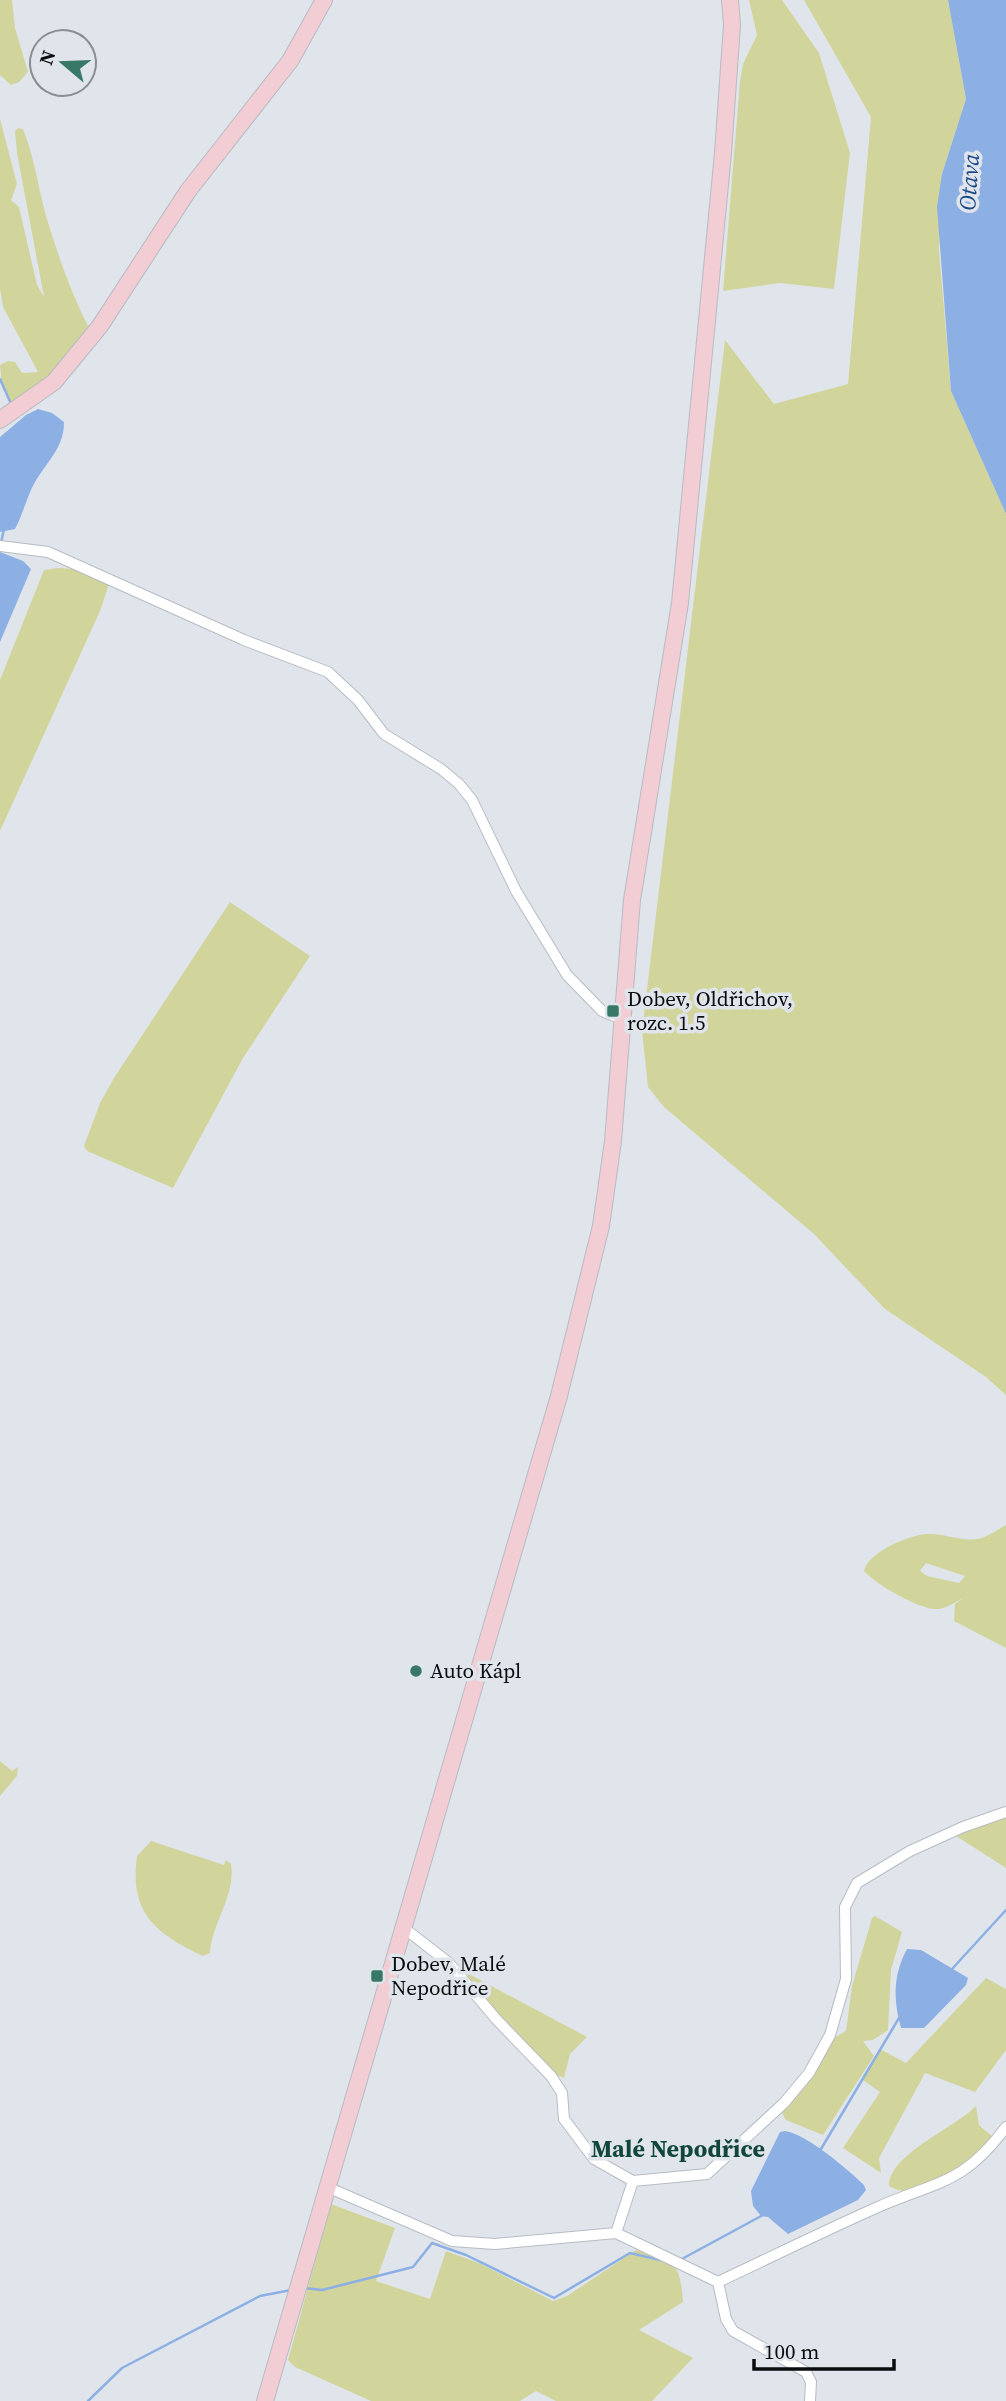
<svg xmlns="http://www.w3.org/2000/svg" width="1006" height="2401" viewBox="0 0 1006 2401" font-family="'Source Serif 4',serif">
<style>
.green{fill:#d2d59b;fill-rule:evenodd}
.water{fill:#8cafe4}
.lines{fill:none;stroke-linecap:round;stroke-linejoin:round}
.stream{stroke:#8cafe4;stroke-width:2.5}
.street-casing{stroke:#b7bbc2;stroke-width:12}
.secondary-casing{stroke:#b7bbc2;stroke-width:18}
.street{stroke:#fff;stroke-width:10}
.secondary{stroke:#f2cdd3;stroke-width:16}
.poi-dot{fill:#387866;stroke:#e0e5ec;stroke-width:2.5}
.labels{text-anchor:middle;stroke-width:7;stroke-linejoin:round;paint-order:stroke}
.poi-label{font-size:21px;fill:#0a0c0e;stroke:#e0e5ec;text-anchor:start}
.water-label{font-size:23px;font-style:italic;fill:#1d4887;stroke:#e0e5ec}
.quarter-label{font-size:24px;font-weight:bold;fill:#11473a;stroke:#e0e5ec}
</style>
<rect width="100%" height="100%" fill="#e0e5ec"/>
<g class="green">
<polygon points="0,0 12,0 15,28 28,72 19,82 11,85 0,75"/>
<polygon points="749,0 782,0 819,53 850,153 834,289 780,283 723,291 740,81 743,64 757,35"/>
<polygon points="804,0 948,0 966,99 942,174 939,250 951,391 1006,514 1006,1395 986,1377 885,1309 814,1234 664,1107 648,1087 642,1031 725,340 774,404 848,384 871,117"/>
<path d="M 0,119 L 17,184 L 11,200 L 19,207 L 37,285 L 44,297 L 17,153 L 15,131 L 18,128 L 23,129 C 36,161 39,196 50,229 C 61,264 73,297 90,330 C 66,357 44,387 11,404 L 2,387 L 0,365 L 8,361 L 15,362 L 22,373 L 38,372 L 3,307 L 0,289 Z"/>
<polygon points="58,568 76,569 109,584 100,611 0,831 0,680 44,570"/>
<polygon points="230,902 310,956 243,1058 173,1188 87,1151 84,1146 100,1103 114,1078"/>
<path d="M 1006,1525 L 1006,1648 L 954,1621 L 955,1604 L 963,1598 C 955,1602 946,1609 937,1609 C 920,1610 875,1584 864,1571 C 868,1552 909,1535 927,1534 C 946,1533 963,1543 982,1538 C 990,1535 999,1529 1006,1525 ZM 926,1563 L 965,1576 L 959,1583 L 927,1576 L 920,1571 Z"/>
<polygon points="0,1761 12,1771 18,1767 17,1776 0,1796"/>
<polygon points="1006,1815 1006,1868 953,1834"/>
<path d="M 151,1841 L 224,1865 L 226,1860 L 231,1864 C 236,1896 212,1922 210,1953 L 203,1956 C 156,1934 129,1913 137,1856 Z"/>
<polygon points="875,1916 902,1932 891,1970 888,2030 873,2040 863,2041 874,2056 823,2135 786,2120 782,2113 810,2077 832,2039 846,2031 852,1986 872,1918"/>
<polygon points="469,1974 587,2037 570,2054 564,2078 554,2074 499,2019 466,1977"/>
<polygon points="986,1978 1006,1989 1006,2050 975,2092 925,2073 879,2158 881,2173 843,2148 880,2092 863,2080 880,2049 906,2063"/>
<path d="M 976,2106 L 979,2125 L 993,2137 C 971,2158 921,2206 889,2186 C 889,2154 955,2128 976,2106 Z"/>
<path d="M 331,2204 L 395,2228 L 376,2281 L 430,2299 L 446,2251 L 481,2264 L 553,2301 L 567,2296 L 636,2250 C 674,2263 680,2260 683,2302 L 639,2330 L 693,2358 L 652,2401 L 556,2401 L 536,2391 L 520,2401 L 371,2401 L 295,2367 L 288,2360 Z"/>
</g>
<g class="water">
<polygon points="948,0 1006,0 1006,514 951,391 937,207 942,174 966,99"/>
<path d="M 38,409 L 52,413 L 64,422 C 64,448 48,460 35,482 C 27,496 23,514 15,529 L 0,532 L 0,437 L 26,415 Z"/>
<polygon points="0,552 23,561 31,569 0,642"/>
<path d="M 907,1949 L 921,1950 L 968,1978 L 966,1985 L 924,2028 L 901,2028 C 893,1999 893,1975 907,1949 Z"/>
<path d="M 785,2131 C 807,2134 847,2169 864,2185 L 866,2190 L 858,2200 L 788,2234 L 768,2217 L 761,2216 L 753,2206 L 751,2191 L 780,2132 Z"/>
</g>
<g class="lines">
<g class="stream">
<polyline points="0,379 12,406"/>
<polyline points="1,543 4,529"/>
<polyline points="952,1969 1006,1910"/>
<polyline points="818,2154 899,2018"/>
<polyline points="680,2260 763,2215"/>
<polyline points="304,2288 322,2290 413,2267 432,2243 466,2255 554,2298 630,2253 660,2260"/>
<polyline points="88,2401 122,2368 260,2296 291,2290"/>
</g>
<g class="street-casing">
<g id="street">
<polyline points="0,546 48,552 244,640 328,672 358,700 384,734 441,769 459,784 472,800 516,891 567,975 602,1011 621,1019"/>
<polyline points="633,2181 707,2174 784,2103 809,2073 830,2035 846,1979 845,1907 857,1883 910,1851 963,1827 1006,1812"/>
<polyline points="327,2187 452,2241 495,2244 616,2233 633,2181 594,2159 564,2119 562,2093 551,2076 496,2019 449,1963 404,1928"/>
<polyline points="616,2233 718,2282 726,2319 733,2331 806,2372 811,2382 810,2401"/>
<path d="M 718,2282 C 771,2257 824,2231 878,2207 C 937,2181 963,2185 1006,2127"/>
</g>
</g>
<g class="secondary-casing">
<g id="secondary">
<polyline points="0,420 54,382 100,326 188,191 290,61 324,0"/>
<polyline points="265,2401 559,1396 601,1226 613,1141 632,900 680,603 723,153 732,25 730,0"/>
</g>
</g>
<use href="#street" class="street"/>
<use href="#secondary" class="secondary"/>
</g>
<g class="poi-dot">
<rect x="606" y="1004" width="14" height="14" rx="3.5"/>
<circle cx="416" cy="1671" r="7"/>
<rect x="370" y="1969" width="14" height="14" rx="3.5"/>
</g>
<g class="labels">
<g class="poi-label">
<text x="627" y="1006">Dobev, Oldřichov,<tspan x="627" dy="24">rozc. 1.5</tspan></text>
<text x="430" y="1678">Auto Kápl</text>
<text x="391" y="1971">Dobev, Malé<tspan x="391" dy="24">Nepodřice</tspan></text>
</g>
<g class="water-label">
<text transform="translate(969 182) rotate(-86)" y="8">Otava</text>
</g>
<g class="quarter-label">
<text x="678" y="2157">Malé Nepodřice</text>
</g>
</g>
<g transform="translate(63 63) rotate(289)"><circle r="33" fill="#e0e5ec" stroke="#8a8e93" stroke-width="2"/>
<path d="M0-5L12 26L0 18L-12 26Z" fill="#387866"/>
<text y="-10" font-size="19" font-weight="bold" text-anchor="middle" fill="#0a0c0e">N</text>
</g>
<path d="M754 2359v10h140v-10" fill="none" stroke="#0a0c0e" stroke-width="3.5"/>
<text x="764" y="2359" font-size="21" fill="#0a0c0e" stroke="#e0e5ec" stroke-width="5" paint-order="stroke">100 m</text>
</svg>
